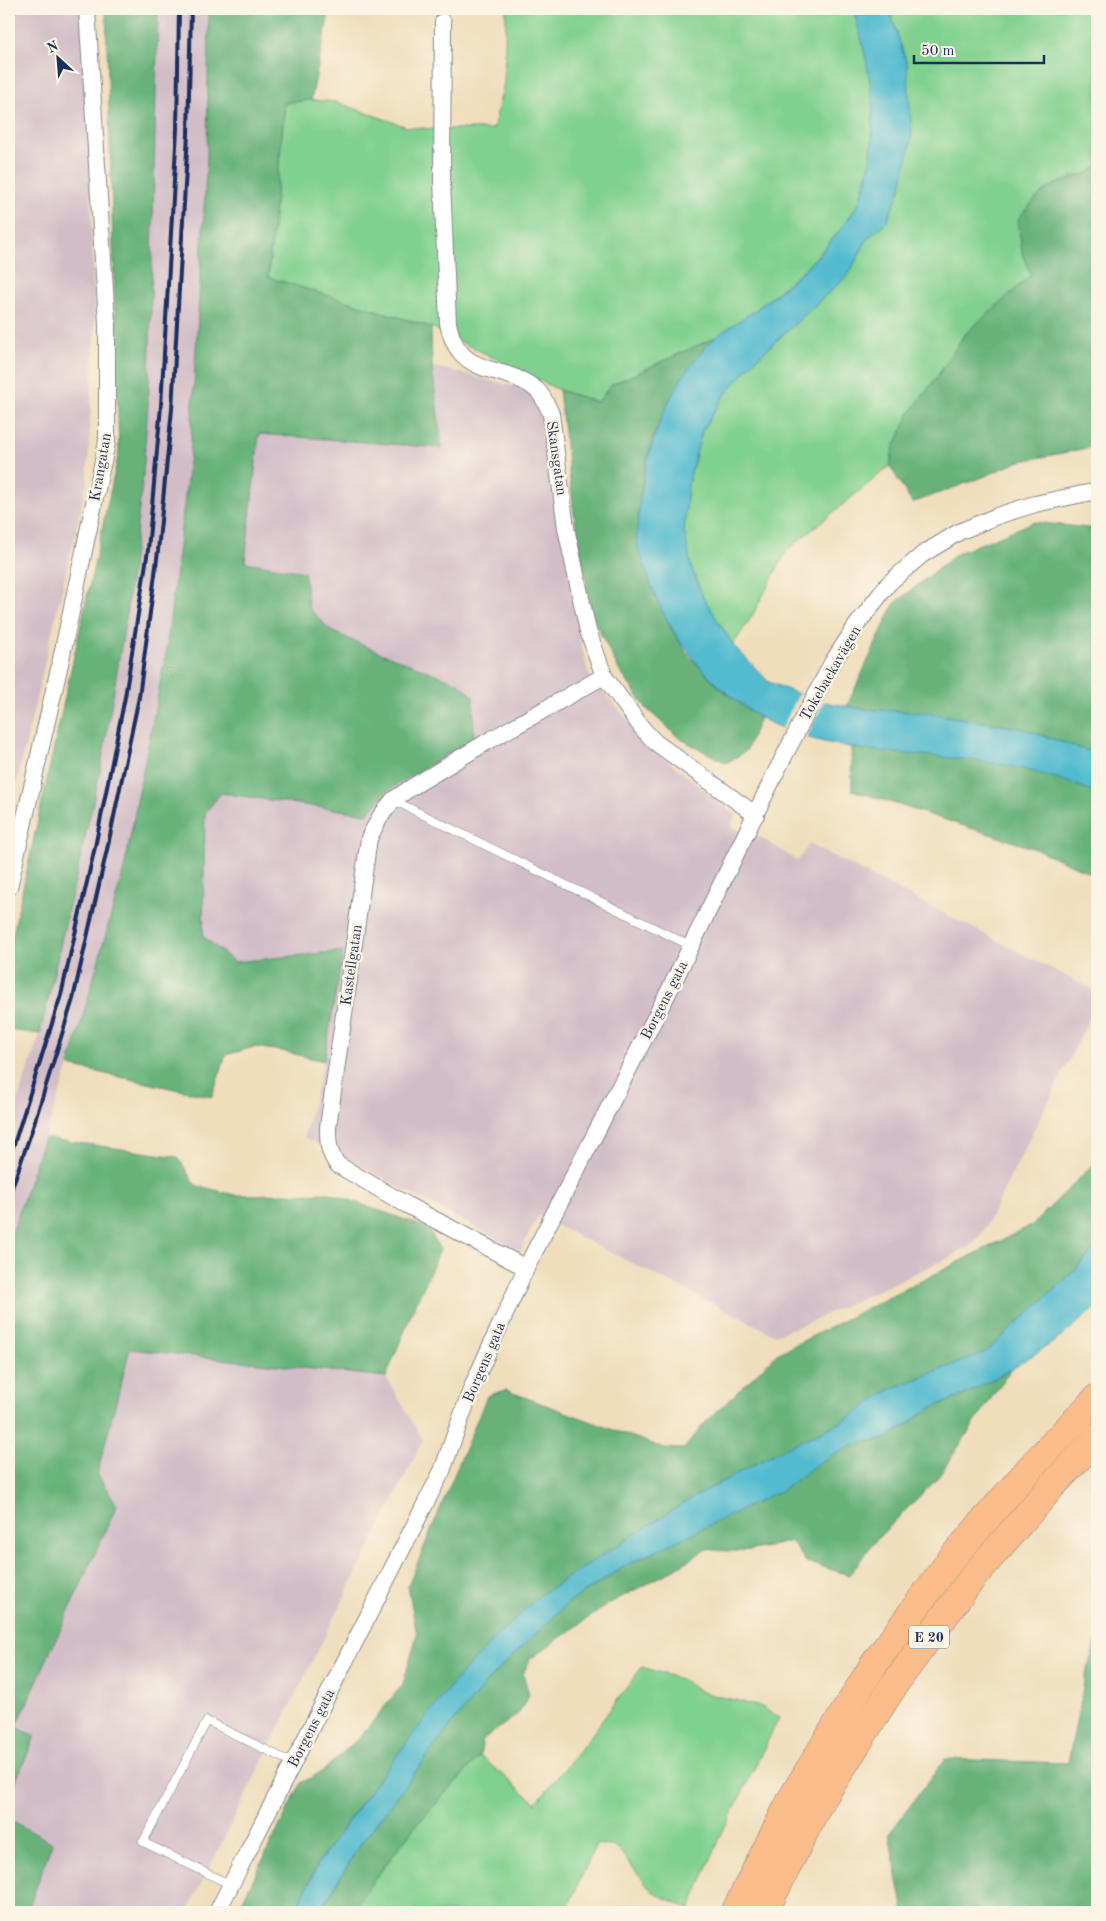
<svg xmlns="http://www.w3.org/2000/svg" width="1106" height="1921" viewBox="0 0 1106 1921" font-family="'Old Standard TT',serif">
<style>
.industrial{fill:#d2bdc7}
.green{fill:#80d08f;stroke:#4e8076}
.forest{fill:#68b27a;stroke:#42706c}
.water{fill:#52bbcf;stroke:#367596}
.pier{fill:#efddbb}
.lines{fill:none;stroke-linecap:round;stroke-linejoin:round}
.lane-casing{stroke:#85868c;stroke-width:9}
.street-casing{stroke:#85868c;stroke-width:18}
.highway-casing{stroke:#85868c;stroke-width:29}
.lane{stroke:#fff;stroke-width:8}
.street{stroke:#fff;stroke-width:16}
.highway{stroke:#f9bc8a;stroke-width:28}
.rail{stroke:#1b2f5e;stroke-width:4}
.labels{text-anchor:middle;stroke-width:5;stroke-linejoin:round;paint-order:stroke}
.shield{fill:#fcf5e5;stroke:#5e6a86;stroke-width:1}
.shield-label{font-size:14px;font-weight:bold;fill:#1b2f5e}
.street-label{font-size:15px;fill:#1b2f5e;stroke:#fcf5e5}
</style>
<rect width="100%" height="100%" fill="#fcf5e5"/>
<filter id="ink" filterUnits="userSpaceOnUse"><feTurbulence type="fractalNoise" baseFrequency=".02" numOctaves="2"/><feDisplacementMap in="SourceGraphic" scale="10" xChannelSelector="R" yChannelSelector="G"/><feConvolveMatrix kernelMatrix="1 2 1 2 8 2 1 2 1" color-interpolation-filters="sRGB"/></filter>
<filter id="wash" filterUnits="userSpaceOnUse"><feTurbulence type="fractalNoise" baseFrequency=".0096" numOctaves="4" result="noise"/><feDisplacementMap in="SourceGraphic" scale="20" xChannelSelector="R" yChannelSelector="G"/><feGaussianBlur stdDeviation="1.12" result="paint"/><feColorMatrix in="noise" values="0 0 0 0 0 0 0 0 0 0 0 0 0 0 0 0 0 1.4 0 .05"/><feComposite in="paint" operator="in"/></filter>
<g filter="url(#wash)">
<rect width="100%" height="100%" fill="#efddbb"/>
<g class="industrial">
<polygon points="9,9 85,9 95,327 87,483 9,815"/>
<polygon points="158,9 209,9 207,157 190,455 181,532 166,653 124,869 69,1066 9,1242 9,1126 40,1034 126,617 143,476 149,389"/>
<polygon points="432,366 518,387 535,396 545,409 580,641 589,675 655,751 736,815 731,827 762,838 798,861 809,844 1097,992 1097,1004 985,1228 976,1242 948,1258 807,1323 775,1335 538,1216 520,1251 304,1137 324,1061 343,952 234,962 202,936 205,813 221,793 367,814 387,791 474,738 423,669 381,653 331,631 309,608 304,572 245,562 259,434 442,448"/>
<polygon points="130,1349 386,1377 423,1440 187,1912 27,1912 52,1843 9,1819 9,1797 35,1736 15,1727 117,1505 97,1474"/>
</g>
<g class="green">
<polygon points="506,9 853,9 865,47 874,98 871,162 858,205 837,234 806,268 757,309 718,336 611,385 598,402 559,390 431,327 268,278 285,102 311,100 336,102 407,127 434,129 493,129 504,83"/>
<polygon points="889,9 1097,9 1097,166 1093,172 1071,177 1022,253 1031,275 964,335 893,450 890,466 787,550 752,616 733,645 703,597 691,567 684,530 688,484 702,431 724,396 753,362 849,274 867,239 887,221 901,187 907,64"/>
<polygon points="642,1667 681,1679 702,1692 762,1707 779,1718 722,1833 690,1909 654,1893 616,1847 596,1844 566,1912 350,1912 415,1826 480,1756 536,1803 584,1745"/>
</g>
<g class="forest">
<polygon points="106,9 158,9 149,389 143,476 126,617 101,767 40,1034 9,1030 9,951 119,452"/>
<polygon points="209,9 330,9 311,100 285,103 268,277 431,327 432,366 442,448 259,434 245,562 304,572 309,608 331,631 381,653 459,683 473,696 474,738 387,791 367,814 221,793 205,813 203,936 234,962 343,951 324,1061 282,1051 254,1047 226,1055 212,1097 69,1066 124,869 166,653 190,455 207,157"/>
<path d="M 1097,166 L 1097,446 L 1017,462 L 983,477 L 912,503 L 890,466 L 893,450 L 909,414 L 939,374 L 964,335 L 1031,275 L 1022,253 L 1018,219 C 1028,207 1038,194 1052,186 C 1064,179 1090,176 1097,166 Z"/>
<polygon points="718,336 693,363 654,435 643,475 639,511 669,625 687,654 721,689 760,718 746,751 726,763 679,738 647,709 619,670 592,616 574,513 559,390 598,402 611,385"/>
<polygon points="1034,522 1097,529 1097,754 1021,728 928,713 863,709 847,706 894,604 958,553"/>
<path d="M 851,747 C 909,753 969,755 1025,768 C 1050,774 1074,783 1097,793 L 1097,876 L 1036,849 L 852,790 Z"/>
<polygon points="44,1138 178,1157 195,1185 235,1195 330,1193 428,1228 440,1250 410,1317 386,1377 130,1349 97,1474 117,1505 16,1727 35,1736 9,1797 9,1242"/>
<polygon points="1097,1161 1097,1246 1073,1272 986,1352 891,1389 840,1423 775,1453 687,1501 415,1733 377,1781 319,1861 295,1912 237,1912 301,1783 323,1771 361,1736 403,1684 417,1635 408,1586 487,1396 505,1390 663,1448 684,1449 704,1424 777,1354 1032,1225"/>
<path d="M 1011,1369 L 936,1480 L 876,1540 L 849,1575 L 806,1562 L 791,1541 C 759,1550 739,1554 706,1549 L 675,1569 L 608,1604 L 530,1659 L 523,1674 L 529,1695 L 519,1713 L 483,1740 L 480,1756 L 415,1826 L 350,1912 L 320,1912 L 359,1846 L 451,1725 L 494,1674 L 568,1603 L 627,1565 L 854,1444 L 888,1438 L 931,1408 L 964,1395 Z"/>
<polygon points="1097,1639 1097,1912 904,1912 889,1834 945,1759 1068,1763 1085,1677"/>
<polygon points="9,1819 52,1843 27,1912 9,1912"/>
</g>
<g class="water">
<path d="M 853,9 L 889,9 L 907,64 L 912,134 L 901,187 L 887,221 L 867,239 L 849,274 L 753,362 L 724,396 L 702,431 L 688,484 L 684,530 L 691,567 L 703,597 L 733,645 L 769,682 L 813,700 L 863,709 L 928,713 L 1021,728 L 1097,754 L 1097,793 C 1056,776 1014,765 970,760 C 901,751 824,754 761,718 C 754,715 748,709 741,704 C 694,669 661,622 644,565 C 642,558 638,550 637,542 C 636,529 639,514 640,501 C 648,440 671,378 717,336 C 729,326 744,319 757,309 C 790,284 822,256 846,222 C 851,215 856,209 859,202 C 884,138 872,73 853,9 Z"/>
<polygon points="1097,1246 1097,1306 1060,1338 1011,1369 964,1395 931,1408 888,1438 854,1444 820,1462 782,1490 627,1565 568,1603 494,1674 451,1725 359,1846 320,1912 295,1912 319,1862 377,1781 453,1683 494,1639 539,1596 687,1501 775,1453 840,1423 891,1389 986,1352 1073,1272"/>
</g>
<polygon class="pier" points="800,692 825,700 805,740 781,730"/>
</g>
<g filter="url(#ink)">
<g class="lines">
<g class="lane-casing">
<g id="lane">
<polyline points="393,800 691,946"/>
<polyline points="231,1885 143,1842 207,1721 293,1763"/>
</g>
</g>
<g class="street-casing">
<g id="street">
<path d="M 443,22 L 442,181 L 448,323 C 459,381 504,362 537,390 C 544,397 547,405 551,414 L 566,528 L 588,631 L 604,676 L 642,728 L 655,742 L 756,815"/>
<polyline points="9,887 60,664 107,442 107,322 87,9"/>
<path d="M 526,1268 L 407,1205 L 338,1165 C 328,1153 328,1142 328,1127 L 369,838 L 380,817 L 393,800 L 412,787 L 485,743 L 604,676"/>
<polyline points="217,1912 442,1471 472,1387 526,1268 670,989 777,770 832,663 856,626 889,583 923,554 959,532 997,516 1035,504 1097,491"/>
</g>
</g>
<g class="highway-casing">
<g id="highway">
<polyline points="735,1912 792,1798 874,1664 952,1558 1031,1467 1097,1398"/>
<polyline points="764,1912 817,1807 896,1682 973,1577 1052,1486 1097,1438"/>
</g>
</g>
<use href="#lane" class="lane"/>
<use href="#street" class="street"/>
<use href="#highway" class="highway"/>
<g class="rail">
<polyline points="9,1160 61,995 95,847 125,697 148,550 161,406 177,129 179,9"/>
<polyline points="9,1196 32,1130 73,999 108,845 139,697 158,551 172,409 188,134 191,9"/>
</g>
</g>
</g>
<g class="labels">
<rect class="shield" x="909" y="1625.5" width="40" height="23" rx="4"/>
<g class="shield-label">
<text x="929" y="1642">E 20</text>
</g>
<g class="street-label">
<text transform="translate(557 458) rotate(82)" y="5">Skansgatan</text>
<text transform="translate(100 467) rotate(-80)" y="5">Krangatan</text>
<text transform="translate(830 673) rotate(-60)" y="5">Tokebackavägen</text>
<text transform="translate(351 965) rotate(-82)" y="5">Kastellgatan</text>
<text transform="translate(664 1000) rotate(-63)" y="5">Borgens gata</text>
<text transform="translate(484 1362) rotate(-67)" y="5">Borgens gata</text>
<text transform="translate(311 1728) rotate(-63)" y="5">Borgens gata</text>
</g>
</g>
<rect width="1106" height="1921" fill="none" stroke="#fcf5e5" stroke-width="30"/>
<g transform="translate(58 58) rotate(334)" stroke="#fcf5e5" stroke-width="4" paint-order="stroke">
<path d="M0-4L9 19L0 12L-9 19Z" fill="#1b2f5e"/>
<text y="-8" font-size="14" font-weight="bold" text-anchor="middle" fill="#1b2f5e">N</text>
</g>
<path d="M914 55v8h130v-8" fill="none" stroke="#1b2f5e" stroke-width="2.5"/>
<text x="921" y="55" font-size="15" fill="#1b2f5e" stroke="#fcf5e5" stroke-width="4" paint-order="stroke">50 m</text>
</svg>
